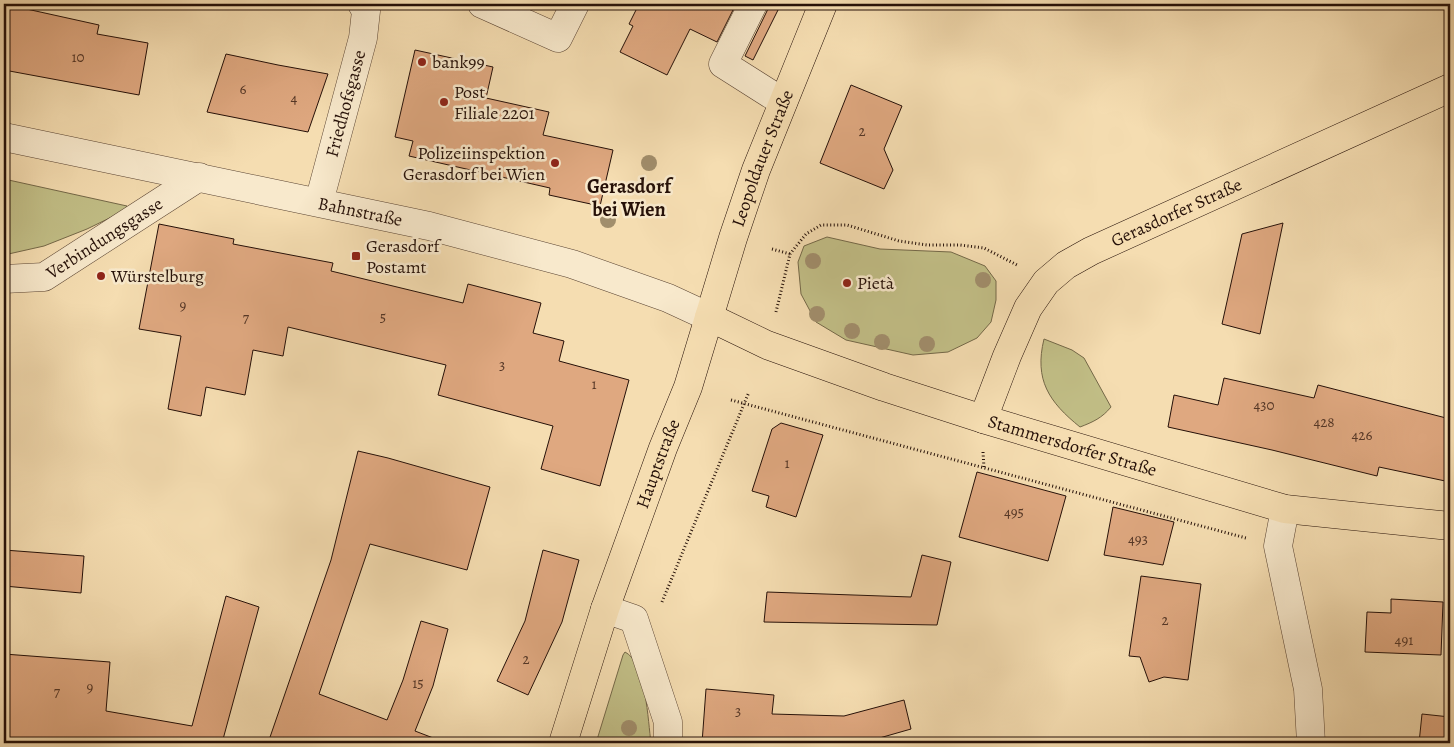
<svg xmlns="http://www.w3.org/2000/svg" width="1454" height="747" viewBox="0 0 1454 747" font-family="Alegreya,serif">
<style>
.green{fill:#c2bf87;stroke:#746848}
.building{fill:#dfa880;stroke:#251008}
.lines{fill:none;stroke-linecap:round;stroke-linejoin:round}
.minor-casing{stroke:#594332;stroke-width:29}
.major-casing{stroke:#251008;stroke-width:29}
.path{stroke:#251008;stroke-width:3;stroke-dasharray:1 2.5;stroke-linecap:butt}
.minor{stroke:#f8e9cc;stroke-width:28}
.major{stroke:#f5ddb1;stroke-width:28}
.tree{fill:#a18e6c}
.poi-dot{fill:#8f2418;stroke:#f8e9cc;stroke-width:2}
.labels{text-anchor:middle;stroke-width:5;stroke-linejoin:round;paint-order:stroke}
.number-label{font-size:15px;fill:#543626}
.poi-label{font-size:18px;fill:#251008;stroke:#f8e9cc;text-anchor:start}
.street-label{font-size:18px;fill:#251008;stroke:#f8e9cc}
.quarter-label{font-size:20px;font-weight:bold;fill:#251008;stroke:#f8e9cc}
</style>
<rect width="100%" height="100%" fill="#f5ddb1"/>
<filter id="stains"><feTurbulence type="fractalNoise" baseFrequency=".004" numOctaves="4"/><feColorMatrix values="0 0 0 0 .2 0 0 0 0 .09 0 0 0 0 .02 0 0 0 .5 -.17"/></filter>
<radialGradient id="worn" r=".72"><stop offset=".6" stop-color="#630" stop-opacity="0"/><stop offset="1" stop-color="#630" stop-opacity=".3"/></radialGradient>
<g class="green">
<polygon points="4,179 127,206 126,210 87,229 44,246 4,255"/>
<polygon points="827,237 880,249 951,252 985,266 996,281 996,300 991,322 977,338 948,352 913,355 846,340 816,322 801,294 798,262 804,246"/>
<path d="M 1044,339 L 1072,350 L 1084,358 L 1111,407 C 1102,418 1093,422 1080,427 C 1049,402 1034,380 1044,339 Z"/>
<path d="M 625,652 C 646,662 648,722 651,743 L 596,743 L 623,655 Z"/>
</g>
<g class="building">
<polygon points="4,4 99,25 97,34 148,43 139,95 4,70"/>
<polygon points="639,4 736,4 717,42 690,29 667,75 620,52 633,26 629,24"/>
<polygon points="769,4 781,4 753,60 745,56 767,11"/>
<polygon points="415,50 493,67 486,98 549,112 543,135 613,150 600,206 549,195 550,188 409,156 413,141 395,137"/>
<polygon points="226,54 278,65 328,74 308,132 207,112"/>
<polygon points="851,85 902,106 884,149 893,170 884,189 820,163"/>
<polygon points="1283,223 1260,334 1222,324 1242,234"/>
<polygon points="159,224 234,239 233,244 333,263 331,271 463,303 468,284 541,303 533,333 564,341 559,361 629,380 600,486 541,469 553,426 438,395 446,365 288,327 283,356 253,350 245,395 206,387 201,416 168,409 181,336 139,329"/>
<polygon points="1224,378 1314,398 1318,385 1450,419 1450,482 1379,467 1377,476 1272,450 1168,427 1174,395 1218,405"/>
<polygon points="781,423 823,435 796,517 766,507 769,496 752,491 772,429"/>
<polygon points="358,451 388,458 490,487 467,570 370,544 319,694 387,720 403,680 421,621 448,629 433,686 415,731 441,741 441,743 268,743 331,560"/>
<polygon points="977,472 1066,496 1048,561 959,537"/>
<polygon points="1113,507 1174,522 1163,565 1104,555"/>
<polygon points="4,550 84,556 81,593 4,586"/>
<polygon points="543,550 579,560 562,622 528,695 497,681 525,621"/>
<polygon points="922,555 951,562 937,625 764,622 767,592 911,597"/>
<polygon points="1141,576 1201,584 1188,680 1164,677 1149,682 1140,657 1129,656"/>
<polygon points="226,596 259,607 222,743 4,743 4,654 110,662 106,711 192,726"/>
<polygon points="1391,599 1443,602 1441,655 1365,652 1367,612 1391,613"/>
<polygon points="706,689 774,695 772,714 844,716 904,700 911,729 862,743 702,743"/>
<polygon points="1422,714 1450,717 1450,743 1419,743"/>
</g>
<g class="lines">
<g class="minor-casing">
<g id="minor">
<polyline points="482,4 558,38 575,4"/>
<polyline points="753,4 723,64 783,102"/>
<path id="s1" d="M 4,137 L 429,226 L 572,264 L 668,298 L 709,317"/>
<path id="s2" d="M 319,202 L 363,38 L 366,11 L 362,4"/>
<path id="s3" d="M 4,279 L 44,277 L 199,177"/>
<polyline points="1285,509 1278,546 1308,689 1311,743"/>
<polyline points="605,609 634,619 668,722 668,743"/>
</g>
</g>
<g class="major-casing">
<g id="major">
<path id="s4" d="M 709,317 L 767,345 L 884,387 L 983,419 L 1285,509 L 1450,526"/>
<path id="s5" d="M 983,419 L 1007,356 L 1028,308 L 1046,282 L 1066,265 L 1091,251 L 1450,88"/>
<path id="s6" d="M 563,743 L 605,609 L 663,448 L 688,387 L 733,238 L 756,170 L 823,4"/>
</g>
</g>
<g class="path">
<polyline points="772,249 790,254"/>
<polyline points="776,312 790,254 806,234 821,225 847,225 899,241 927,245 960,245 984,248 1019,266"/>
<polyline points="731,400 1246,538"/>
<polyline points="983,452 984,468"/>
<polyline points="662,602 749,392"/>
</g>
<use href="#minor" class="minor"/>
<use href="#major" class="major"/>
</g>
<g class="tree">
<circle cx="649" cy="163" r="8"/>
<circle cx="608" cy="220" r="8"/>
<circle cx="813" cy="261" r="8"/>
<circle cx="983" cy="280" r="8"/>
<circle cx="817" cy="314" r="8"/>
<circle cx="852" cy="331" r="8"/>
<circle cx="882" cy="342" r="8"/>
<circle cx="927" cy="344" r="8"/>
<circle cx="629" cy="728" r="8"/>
</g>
<g class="poi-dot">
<circle cx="422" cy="62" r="5"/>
<circle cx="444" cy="102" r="5"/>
<circle cx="555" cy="163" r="5"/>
<rect x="351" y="251" width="10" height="10" rx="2.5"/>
<circle cx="101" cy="276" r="5"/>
<circle cx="847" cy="283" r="5"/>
</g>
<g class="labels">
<g class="number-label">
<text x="78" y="62">10</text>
<text x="243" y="94">6</text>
<text x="294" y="103">4</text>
<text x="862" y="136">2</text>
<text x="183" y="310">9</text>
<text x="383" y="322">5</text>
<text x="246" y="323">7</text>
<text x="502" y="370">3</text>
<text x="594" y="389">1</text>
<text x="1264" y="410">430</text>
<text x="1324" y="427">428</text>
<text x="1362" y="440">426</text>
<text x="787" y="468">1</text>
<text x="1014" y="517">495</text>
<text x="1138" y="544">493</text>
<text x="1165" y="625">2</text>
<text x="1404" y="645">491</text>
<text x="526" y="664">2</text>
<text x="418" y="688">15</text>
<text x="90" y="692">9</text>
<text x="57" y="697">7</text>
<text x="738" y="716">3</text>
</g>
<g class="poi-label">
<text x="432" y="68">bank99</text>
<text x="454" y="98">Post<tspan x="454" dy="21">Filiale 2201</tspan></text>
<text x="545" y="159" text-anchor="end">Polizeiinspektion<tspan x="545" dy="21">Gerasdorf bei Wien</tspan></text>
<text x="366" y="252">Gerasdorf<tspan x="366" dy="21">Postamt</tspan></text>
<text x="111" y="282">Würstelburg</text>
<text x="857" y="289">Pietà</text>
</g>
<g class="street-label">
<text dy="6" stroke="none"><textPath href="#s2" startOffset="102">Friedhofsgasse</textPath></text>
<text dy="6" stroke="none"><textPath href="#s6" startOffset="618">Leopoldauer Straße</textPath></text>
<text dy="6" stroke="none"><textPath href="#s1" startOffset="364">Bahnstraße</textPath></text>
<text dy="6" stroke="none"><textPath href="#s5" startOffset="300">Gerasdorfer Straße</textPath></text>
<text dy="6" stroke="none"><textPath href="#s3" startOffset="112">Verbindungsgasse</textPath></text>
<text dy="6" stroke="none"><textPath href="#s4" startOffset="386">Stammersdorfer Straße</textPath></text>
<text dy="6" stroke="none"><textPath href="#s6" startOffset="295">Hauptstraße</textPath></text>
</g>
<g class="quarter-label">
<text x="629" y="193">Gerasdorf<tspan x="629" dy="23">bei Wien</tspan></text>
</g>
</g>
<rect width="1454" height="747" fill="none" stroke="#f5ddb1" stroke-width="20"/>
<rect x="5" y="5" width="1444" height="737" fill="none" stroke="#251008" stroke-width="2.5"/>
<rect x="10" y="10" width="1434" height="727" fill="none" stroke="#251008"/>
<rect width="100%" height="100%" filter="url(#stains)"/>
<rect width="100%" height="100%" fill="url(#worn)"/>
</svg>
